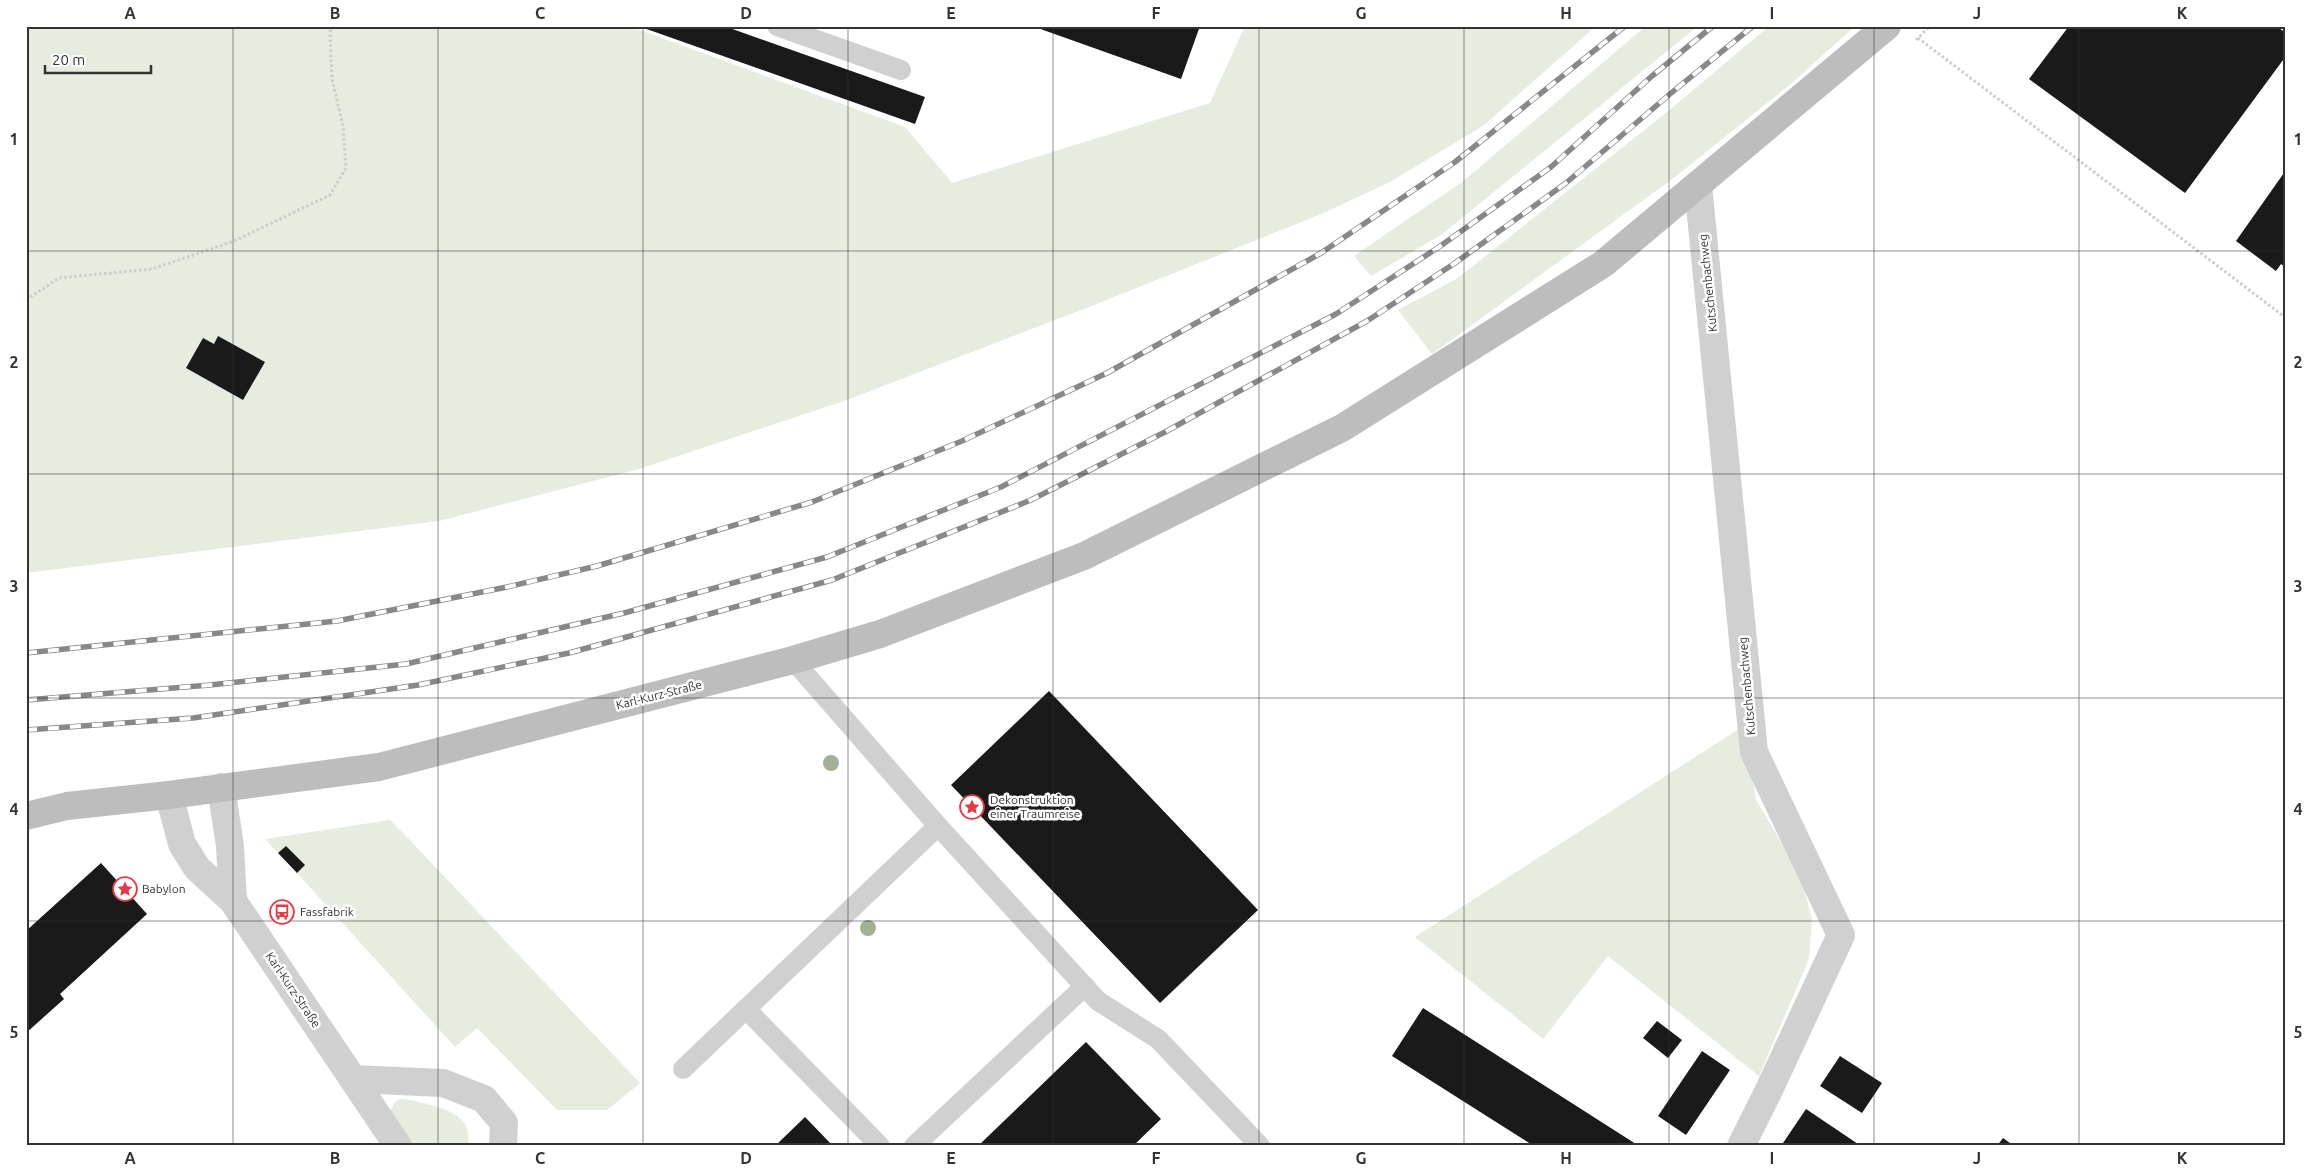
<svg xmlns="http://www.w3.org/2000/svg" width="2312" height="1172" viewBox="0 0 2312 1172" font-family="Ubuntu,sans-serif">
<style>
.green{fill:#e6ecdf}
.building{fill:#1a1a1a}
.lines{fill:none;stroke-linecap:round;stroke-linejoin:round}
.path{stroke:#cdcdcd;stroke-width:3;stroke-dasharray:2.5 2.5;stroke-linecap:butt}
.lane{stroke:#d0d0d0;stroke-width:20}
.street{stroke:#d0d0d0;stroke-width:28}
.secondary{stroke:#bdbdbd;stroke-width:28}
.rail-casing{stroke:#888;stroke-width:5.5}
.rail{stroke:#fff;stroke-width:4;stroke-dasharray:11;stroke-linecap:butt}
.tree{fill:#a2b095}
.grid{fill:none;stroke:#333;stroke-width:1;stroke-opacity:0.55}
.labels{text-anchor:middle;stroke-width:5;stroke-linejoin:round;paint-order:stroke}
.street-label{font-size:12px;fill:#333;stroke:#fff}
.poi-label{font-size:12px;fill:#333;stroke:#fff;text-anchor:start}
.neatline{fill:none;stroke:#333;stroke-width:2}
.grid-label{font-size:16px;text-anchor:middle;font-weight:bold;fill:#333}
</style>
<rect width="100%" height="100%" fill="#fff"/>
<g class="green">
<polygon points="26,26 629,26 905,127 952,183 1210,103 1245,26 1596,26 1483,126 1390,182 1319,215 1089,307 844,401 639,469 439,521 26,573"/>
<polygon points="1646,26 1698,26 1441,235 1371,276 1354,256 1462,182"/>
<polygon points="1769,26 1855,26 1792,83 1675,177 1432,354 1398,310 1458,278 1672,108"/>
<polygon points="1745,725 1756,800 1800,874 1812,919 1809,959 1759,1076 1608,956 1543,1039 1415,937"/>
<polygon points="390,820 403,833 640,1083 607,1110 557,1110 477,1028 455,1047 297,873 286,846 278,853 265,839"/>
<path d="M 400,1099 C 409,1099 418,1102 427,1104 C 449,1110 473,1117 468,1146 L 409,1146 L 390,1112 L 394,1103 Z"/>
</g>
<g class="building">
<polygon points="638,26 724,26 925,97 915,124"/>
<polygon points="1032,26 1200,26 1181,79"/>
<polygon points="2069,26 2276,26 2286,33 2286,56 2185,193 2029,79"/>
<polygon points="2286,170 2286,268 2281,264 2276,271 2236,241"/>
<polygon points="218,336 265,362 243,400 186,368 203,338 214,344"/>
<polygon points="1049,691 1258,910 1160,1003 951,785"/>
<polygon points="286,846 305,865 297,873 278,853"/>
<polygon points="101,863 147,914 60,994 64,999 26,1033 26,931"/>
<polygon points="1423,1008 1639,1146 1534,1146 1392,1056"/>
<polygon points="1657,1021 1682,1040 1668,1058 1643,1038"/>
<polygon points="1086,1042 1161,1119 1133,1146 978,1146"/>
<polygon points="1702,1051 1730,1070 1686,1135 1658,1116"/>
<polygon points="1840,1056 1882,1083 1862,1113 1820,1086"/>
<polygon points="1806,1109 1861,1146 1781,1146"/>
<polygon points="805,1117 833,1146 775,1146"/>
<polygon points="2003,1138 2014,1146 1997,1146"/>
</g>
<g class="lines">
<g class="path">
<polyline points="1918,38 2286,318"/>
<polyline points="1916,40 1930,26"/>
<polyline points="26,300 59,278 152,269 234,241 330,195 346,168 343,126 332,79 330,32 332,26"/>
</g>
<g class="lane">
<polyline points="777,26 901,70"/>
<polyline points="938,826 1098,1001 1158,1039 1260,1146"/>
<polyline points="746,1009 880,1146"/>
<polyline points="683,1069 938,826 793,660"/>
<polyline points="914,1146 1085,986"/>
</g>
<g class="street">
<polyline points="1698,185 1754,752 1841,935 1768,1092 1741,1146"/>
<polyline points="221,787 230,846 233,901"/>
<polyline points="169,795 182,844 197,868 233,901 398,1146"/>
<polyline points="353,1079 443,1083 484,1099 504,1123 503,1146"/>
</g>
<polyline class="secondary" points="26,816 67,806 169,795 379,767 793,660 880,634 1084,556 1342,428 1603,264 1887,26"/>
<g class="rail-casing">
<g id="rail">
<polyline points="26,653 337,621 507,587 597,566 812,502 962,441 1107,373 1321,253 1455,162 1625,26"/>
<polyline points="26,700 210,685 406,664 624,613 827,557 1001,487 1336,314 1439,247 1551,167 1652,76 1713,26"/>
<polyline points="26,730 193,718 418,685 569,653 832,580 1031,500 1165,432 1367,321 1455,263 1566,183 1670,94 1753,26"/>
</g>
</g>
<use href="#rail" class="rail"/>
</g>
<g class="tree">
<circle cx="831" cy="763" r="8"/>
<circle cx="868" cy="928" r="8"/>
</g>
<path class="grid" d="M 233,26 L 233,1146M 438,26 L 438,1146M 643,26 L 643,1146M 848,26 L 848,1146M 1053,26 L 1053,1146M 1259,26 L 1259,1146M 1464,26 L 1464,1146M 1669,26 L 1669,1146M 1874,26 L 1874,1146M 2079,26 L 2079,1146M 26,251 L 2286,251M 26,474 L 2286,474M 26,698 L 2286,698M 26,921 L 2286,921"/>
<defs>
<g id="sight-ring" transform="scale(1.25)"><circle r="9.5" fill="#fff" stroke="#e63946" stroke-width="1.5"/><path d="M0-6L1.8-2.2L6-1.7L2.9 1.2L3.7 5.4L0 3.3L-3.7 5.4L-2.9 1.2L-6-1.7L-1.8-2.2Z" fill="#e63946"/></g>
<g id="bus-ring" transform="scale(1.25)"><circle r="9.5" fill="#fff" stroke="#e63946" stroke-width="1.5"/><path d="M-5-6H5V4H4V6H2V4H-2V6H-4V4H-5ZM-3.5-4V0h7V-4ZM-3.5 1.2v1.5H-2V1.2ZM2 1.2v1.5H3.5V1.2Z" fill="#e63946"/></g>
</defs>
<g fill-rule="evenodd">
<use href="#sight-ring" x="972" y="807"/>
<use href="#sight-ring" x="125" y="889"/>
<use href="#bus-ring" x="282" y="912"/>
</g>
<g class="labels">
<g class="street-label">
<text transform="translate(1708 283) rotate(-96)" y="4">Kutschenbachweg</text>
<text transform="translate(1747 686) rotate(-95)" y="4">Kutschenbachweg</text>
<text transform="translate(659 695) rotate(-14)" y="4">Karl-Kurz-Straße</text>
<text transform="translate(293 990) rotate(56)" y="4">Karl-Kurz-Straße</text>
</g>
<g class="poi-label">
<text x="990" y="804">Dekonstruktion<tspan x="990" dy="14">einer Traumreise</tspan></text>
<text x="142" y="893">Babylon</text>
<text x="300" y="916">Fassfabrik</text>
</g>
</g>
<rect width="2312" height="1172" fill="none" stroke="#ffffff" stroke-width="55"/>
<path d="M45 65v8h106v-8" fill="none" stroke="#333333" stroke-width="2.5"/>
<text x="52" y="65" font-size="15" fill="#333333" stroke="#ffffff" stroke-width="4" paint-order="stroke">20 m</text>
<rect x="28" y="28" width="2256" height="1116" class="neatline"/>
<g class="grid-label">
<text x="130" y="19">A</text>
<text x="335" y="19">B</text>
<text x="540" y="19">C</text>
<text x="746" y="19">D</text>
<text x="951" y="19">E</text>
<text x="1156" y="19">F</text>
<text x="1361" y="19">G</text>
<text x="1566" y="19">H</text>
<text x="1772" y="19">I</text>
<text x="1977" y="19">J</text>
<text x="2182" y="19">K</text>
<text x="14" y="145">1</text>
<text x="2298" y="145">1</text>
<text x="14" y="368">2</text>
<text x="2298" y="368">2</text>
<text x="14" y="592">3</text>
<text x="2298" y="592">3</text>
<text x="14" y="815">4</text>
<text x="2298" y="815">4</text>
<text x="14" y="1038">5</text>
<text x="2298" y="1038">5</text>
<text x="130" y="1164">A</text>
<text x="335" y="1164">B</text>
<text x="540" y="1164">C</text>
<text x="746" y="1164">D</text>
<text x="951" y="1164">E</text>
<text x="1156" y="1164">F</text>
<text x="1361" y="1164">G</text>
<text x="1566" y="1164">H</text>
<text x="1772" y="1164">I</text>
<text x="1977" y="1164">J</text>
<text x="2182" y="1164">K</text>
</g>
</svg>
